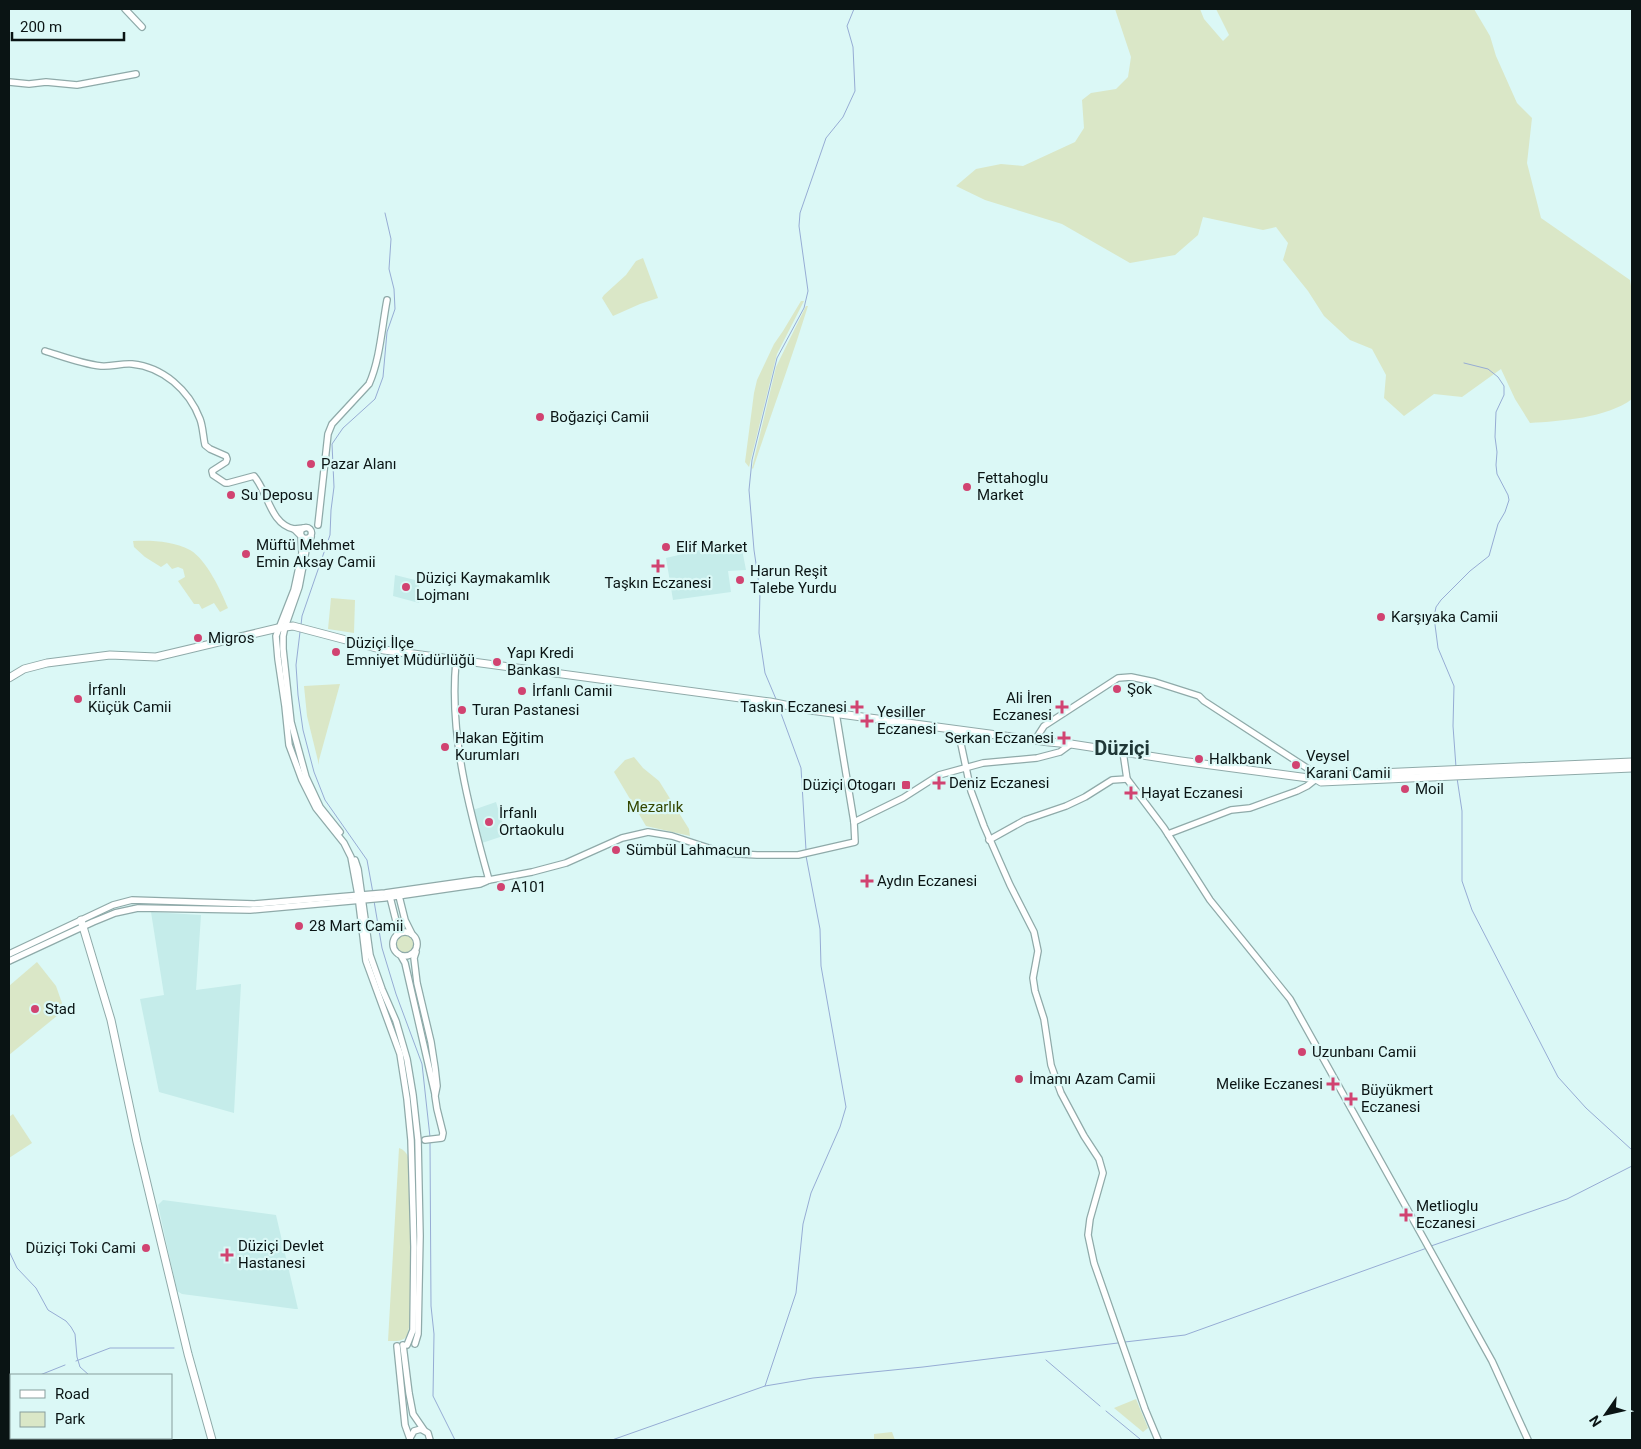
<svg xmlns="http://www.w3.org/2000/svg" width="1641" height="1449" viewBox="0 0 1641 1449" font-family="Roboto,sans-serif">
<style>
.built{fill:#c5ecea}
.green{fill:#dae7c7}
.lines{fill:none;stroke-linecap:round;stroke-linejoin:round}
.stream{stroke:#96acd4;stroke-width:1}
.minor-casing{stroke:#8faaa9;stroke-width:8}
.major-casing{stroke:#8faaa9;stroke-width:9}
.minor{stroke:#fff;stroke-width:5.5}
.major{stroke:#fff;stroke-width:7}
.poi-dot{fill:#d14371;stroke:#dbf8f6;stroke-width:2}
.labels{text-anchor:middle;stroke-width:4.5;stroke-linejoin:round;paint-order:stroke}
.poi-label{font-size:15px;fill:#0a1414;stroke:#dbf8f6;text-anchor:start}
.park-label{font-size:15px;fill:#344600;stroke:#dbf8f6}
.district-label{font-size:20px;font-weight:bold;fill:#1f3736;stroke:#dbf8f6}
</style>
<rect width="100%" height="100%" fill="#dbf8f6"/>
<g class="built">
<polygon points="725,544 741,544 746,570 728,571 731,592 673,600 666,558"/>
<polygon points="395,575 419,581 419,603 393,596"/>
<polygon points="496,802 506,835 482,843 473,810"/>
<polygon points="151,912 201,915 196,990 241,984 234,1113 159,1092 140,999 164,995"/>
<polygon points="163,1200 276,1215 298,1309 295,1309 182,1294 177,1291 158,1205"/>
</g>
<g class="green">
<path d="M 1115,9 L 1200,9 L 1204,19 L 1223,41 L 1229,35 L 1216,9 L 1474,9 L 1490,36 L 1496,56 L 1517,103 L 1532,118 L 1527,163 L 1541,218 L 1630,280 L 1632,292 L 1632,399 C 1607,418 1561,421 1530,423 L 1515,399 L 1501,369 L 1462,397 L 1434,394 L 1404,416 L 1384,398 L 1386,375 L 1372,349 L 1350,340 L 1324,316 L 1308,291 L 1283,260 L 1288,243 L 1276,227 L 1263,230 L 1203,217 L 1198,235 L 1175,255 L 1130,263 L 1062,224 L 985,200 L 956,186 L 976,169 L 1001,164 L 1023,166 L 1075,142 L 1084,128 L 1082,100 L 1091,93 L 1116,89 L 1128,77 L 1131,57 Z"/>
<polygon points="643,258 658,298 640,304 613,316 602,298 604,295 626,275 636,261"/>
<polygon points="801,301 804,301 777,354 749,467 745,462 754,393 757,380 774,344 783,331"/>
<path d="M 806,306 L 808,306 C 791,361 771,414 753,469 L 752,468 L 776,367 Z"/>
<path d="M 133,541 C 152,540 173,541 190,550 C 207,560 221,591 228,608 L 220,612 L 214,603 L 202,609 L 199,604 L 194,604 L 178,581 L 185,577 L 183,569 L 178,567 L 172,569 L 167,563 L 161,567 L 145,557 L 134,547 Z"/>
<polygon points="331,598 355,600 354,633 328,629"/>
<polygon points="340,684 319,760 319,765 307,716 304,686"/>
<polygon points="634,757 643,768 659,781 689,829 690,836 646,826 614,772 625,760"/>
<circle cx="405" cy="944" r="10"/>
<polygon points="37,962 56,986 62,1003 58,1015 9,1055 9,986"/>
<polygon points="13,1114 32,1143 9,1158 9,1117"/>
<path d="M 399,1148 C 408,1151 409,1159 410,1168 C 411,1192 416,1325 406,1337 C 402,1342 393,1341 388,1341 Z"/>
<polygon points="1136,1399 1148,1428 1143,1432 1114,1408"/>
<polygon points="892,1432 895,1440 874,1440 874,1434"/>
</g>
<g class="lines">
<g class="stream">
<polyline points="301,625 302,616 330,535 331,510 334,487 332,444 343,428 375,399 383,377 387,332 395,309 394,289 389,269 391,239 385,213"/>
<polyline points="300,632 296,665 298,695 303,730 314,772 325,800 367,860 373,893"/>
<polyline points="776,699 765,673 759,633 760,591 754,550 749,490 752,460 777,358 804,308 808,291 799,226 800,213 826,138 843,117 855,91 853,47 847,26 854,9"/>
<polyline points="779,708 801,768 806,850"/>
<polyline points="1456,767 1453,726 1454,686 1438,648 1434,617 1436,607 1441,600 1470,571 1489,556 1498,524 1505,512 1509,500 1508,495 1497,474 1496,465 1497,452 1495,437 1496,412 1504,395 1504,386 1498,377 1488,369 1464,363"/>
<polyline points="1457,778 1462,811 1462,881 1472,910 1558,1077 1586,1108 1632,1150"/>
<polyline points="374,901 382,948 396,994 422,1064 430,1137"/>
<polyline points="430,1141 431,1306 434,1334 433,1396 455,1440"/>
<polyline points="1431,1246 1567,1199 1632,1166"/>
<polyline points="9,1251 17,1268 36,1288 48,1310 66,1321 71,1327 75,1334 77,1357 80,1367 89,1375"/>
<polyline points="1125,1342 1185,1335 1427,1248"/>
<polyline points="1046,1360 1100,1406"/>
<polyline points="76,1361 110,1348 174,1348"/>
<polyline points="40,1375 65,1365"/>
<polyline points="765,1386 796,1293 803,1224 811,1193 840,1127 846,1107 821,966 820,929 806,856"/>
<polyline points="9,1387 11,1387"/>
<polyline points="1106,1411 1140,1439"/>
<polyline points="134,1440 134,1438"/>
<polyline points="612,1440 765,1386 813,1378 923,1367 1118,1343"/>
</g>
<g class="minor-casing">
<g id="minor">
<polyline points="125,9 142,27"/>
<polyline points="9,82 29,84 46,82 77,85 136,74"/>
<path d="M 45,351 C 64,357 82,364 101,366 C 111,367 122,363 132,364 C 163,367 189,390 200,419 C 203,427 203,436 205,445 L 210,449 L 226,456 L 227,459 L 226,462 L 212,471 L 213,475 L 225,483 L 228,483 L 254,476 C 268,492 270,524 294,529"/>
<path d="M 318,525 L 328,434 L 332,424 L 369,384 C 380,360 382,326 387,300"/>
<circle cx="306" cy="533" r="5.5"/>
<polyline points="304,528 294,529 301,536 302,553 294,590 276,636 278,659 285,706 289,745 302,780 316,808 344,843 351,857 358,895 366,961 400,1054 407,1099 411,1140 414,1247 413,1330 407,1345"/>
<polyline points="311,537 307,545 299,587 285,627 283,636 283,649 291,722 306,777 320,807 340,832"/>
<path d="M 456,661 C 449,735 469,809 489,880"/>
<polyline points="958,730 971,791 984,826 1010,885 1034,932 1038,951 1033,978 1035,991 1044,1019 1051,1065 1061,1093 1084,1136 1099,1159 1103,1173 1090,1219 1088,1235 1094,1263 1145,1409 1158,1440"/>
<polyline points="1035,740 1044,726 1118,678 1131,677 1155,682 1199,696 1204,701 1310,770 1316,779 1307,786 1297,791 1250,808 1231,810 1168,834"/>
<polyline points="1123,752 1127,779 1164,828 1210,900 1290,999 1492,1361 1528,1440"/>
<polyline points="854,822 903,798 939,775 983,763 1037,758 1060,752 1071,744"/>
<polyline points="989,840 1025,820 1066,806 1085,797 1112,780 1127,779"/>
<polyline points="355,860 358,869 370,955 382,989 396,1021 407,1059 413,1095 418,1140 420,1236 418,1334 415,1344"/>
<polyline points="399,896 405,920 412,934"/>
<polyline points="390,897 398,929 397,935"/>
<circle cx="405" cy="944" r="12"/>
<polyline points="416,952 414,958 417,983 431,1042 435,1068 437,1086 435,1096 437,1109 443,1133 442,1138 425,1140"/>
<polyline points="9,954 113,905 132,900 254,904 385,893 476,880 489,880 532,872 566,863 622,838 648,832 672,836 724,853 757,855 798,855 855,842 854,822 836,713"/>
<polyline points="401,956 405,963 435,1094"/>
<polyline points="9,961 93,922 115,913 138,908 250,910 384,898 480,884 487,881"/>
<polyline points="403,1345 409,1393 413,1414 424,1430"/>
<polyline points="397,1346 405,1425 410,1439"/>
<polyline points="410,1438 414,1431 421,1429 428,1433 430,1440"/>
</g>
</g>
<g class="major-casing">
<g id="major">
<polyline points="9,678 24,669 47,663 110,655 156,657 278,628 293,626 384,650 770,702 810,710 1049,742 1071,744 1181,761 1316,779 1321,782 1632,768"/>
<polyline points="1316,779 1322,777 1356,774 1632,762"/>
<polyline points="81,920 111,1020 137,1142 188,1354 212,1440"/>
</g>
</g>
<use href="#minor" class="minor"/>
<use href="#major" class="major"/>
</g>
<g class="poi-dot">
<circle cx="540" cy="417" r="5"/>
<circle cx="311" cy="464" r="5"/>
<circle cx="967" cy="487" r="5"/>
<circle cx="231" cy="495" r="5"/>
<circle cx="666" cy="547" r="5"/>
<circle cx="246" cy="554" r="5"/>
<path d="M655.5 558.5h5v5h5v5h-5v5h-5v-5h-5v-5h5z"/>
<circle cx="740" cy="580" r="5"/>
<circle cx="406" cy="587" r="5"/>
<circle cx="1381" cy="617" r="5"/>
<circle cx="198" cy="638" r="5"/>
<circle cx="336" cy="652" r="5"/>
<circle cx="497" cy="662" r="5"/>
<circle cx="1117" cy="689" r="5"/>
<circle cx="522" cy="691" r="5"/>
<circle cx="78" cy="699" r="5"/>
<path d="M854.5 699.5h5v5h5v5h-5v5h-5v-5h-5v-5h5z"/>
<path d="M1059.5 699.5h5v5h5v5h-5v5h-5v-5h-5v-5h5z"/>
<circle cx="462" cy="710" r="5"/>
<path d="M864.5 713.5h5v5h5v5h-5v5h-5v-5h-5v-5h5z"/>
<path d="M1061.5 730.5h5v5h5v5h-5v5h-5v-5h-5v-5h5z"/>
<circle cx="445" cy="747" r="5"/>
<circle cx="1199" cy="759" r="5"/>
<circle cx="1296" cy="765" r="5"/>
<path d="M936.5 775.5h5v5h5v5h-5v5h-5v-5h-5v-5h5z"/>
<rect x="901" y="780" width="10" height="10" rx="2.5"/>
<circle cx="1405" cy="789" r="5"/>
<path d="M1128.5 785.5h5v5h5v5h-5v5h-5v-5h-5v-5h5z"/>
<circle cx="489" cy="822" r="5"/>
<circle cx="616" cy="850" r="5"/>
<path d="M864.5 873.5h5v5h5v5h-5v5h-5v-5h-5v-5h5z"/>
<circle cx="501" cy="887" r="5"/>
<circle cx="299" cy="926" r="5"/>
<circle cx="35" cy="1009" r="5"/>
<circle cx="1302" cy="1052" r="5"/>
<circle cx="1019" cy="1079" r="5"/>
<path d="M1330.5 1076.5h5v5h5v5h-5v5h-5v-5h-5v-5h5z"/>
<path d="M1348.5 1091.5h5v5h5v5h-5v5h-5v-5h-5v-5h5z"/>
<path d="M1403.5 1207.5h5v5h5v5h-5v5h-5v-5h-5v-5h5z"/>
<circle cx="146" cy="1248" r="5"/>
<path d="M224.5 1247.5h5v5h5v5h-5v5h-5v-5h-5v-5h5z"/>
</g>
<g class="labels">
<g class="poi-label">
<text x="550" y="422">Boğaziçi Camii</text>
<text x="321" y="469">Pazar Alanı</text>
<text x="977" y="483">Fettahoglu<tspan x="977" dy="17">Market</tspan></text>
<text x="241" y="500">Su Deposu</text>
<text x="256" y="550">Müftü Mehmet<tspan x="256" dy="17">Emin Aksay Camii</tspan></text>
<text x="676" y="552">Elif Market</text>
<text x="750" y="576">Harun Reşit<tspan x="750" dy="17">Talebe Yurdu</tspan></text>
<text x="416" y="583">Düziçi Kaymakamlık<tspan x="416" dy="17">Lojmanı</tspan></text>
<text x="658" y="588" text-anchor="middle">Taşkın Eczanesi</text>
<text x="1391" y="622">Karşıyaka Camii</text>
<text x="208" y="643">Migros</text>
<text x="346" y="648">Düziçi İlçe<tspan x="346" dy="17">Emniyet Müdürlüğü</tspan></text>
<text x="507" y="658">Yapı Kredi<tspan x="507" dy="17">Bankası</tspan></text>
<text x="1127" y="694">Şok</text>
<text x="88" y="695">İrfanlı<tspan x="88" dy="17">Küçük Camii</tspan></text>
<text x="532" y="696">İrfanlı Camii</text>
<text x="1052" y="703" text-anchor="end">Ali İren<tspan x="1052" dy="17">Eczanesi</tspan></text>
<text x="847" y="712" text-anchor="end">Taskın Eczanesi</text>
<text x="472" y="715">Turan Pastanesi</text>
<text x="877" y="717">Yesiller<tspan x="877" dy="17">Eczanesi</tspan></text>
<text x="455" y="743">Hakan Eğitim<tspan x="455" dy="17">Kurumları</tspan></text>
<text x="1054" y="743" text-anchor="end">Serkan Eczanesi</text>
<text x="1306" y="761">Veysel<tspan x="1306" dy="17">Karani Camii</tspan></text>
<text x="1209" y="764">Halkbank</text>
<text x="949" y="788">Deniz Eczanesi</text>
<text x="896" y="790" text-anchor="end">Düziçi Otogarı</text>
<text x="1415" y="794">Moil</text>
<text x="1141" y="798">Hayat Eczanesi</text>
<text x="499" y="818">İrfanlı<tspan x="499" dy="17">Ortaokulu</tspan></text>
<text x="626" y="855">Sümbül Lahmacun</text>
<text x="877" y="886">Aydın Eczanesi</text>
<text x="511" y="892">A101</text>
<text x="309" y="931">28 Mart Camii</text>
<text x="45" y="1014">Stad</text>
<text x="1312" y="1057">Uzunbanı Camii</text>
<text x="1029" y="1084">İmamı Azam Camii</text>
<text x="1323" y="1089" text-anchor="end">Melike Eczanesi</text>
<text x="1361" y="1095">Büyükmert<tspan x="1361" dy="17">Eczanesi</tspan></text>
<text x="1416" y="1211">Metlioglu<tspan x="1416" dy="17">Eczanesi</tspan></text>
<text x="238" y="1251">Düziçi Devlet<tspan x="238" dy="17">Hastanesi</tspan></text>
<text x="136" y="1253" text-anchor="end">Düziçi Toki Cami</text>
</g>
<g class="park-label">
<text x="655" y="812">Mezarlık</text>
</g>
<g class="district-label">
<text x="1122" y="755">Düziçi</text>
</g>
</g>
<rect width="1641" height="1449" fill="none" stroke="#0a1414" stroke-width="20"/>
<rect x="10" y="1374" width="162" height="65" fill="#dbf8f6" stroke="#879d9c"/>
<rect x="20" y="1390" width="25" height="8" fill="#ffffff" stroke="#879d9c"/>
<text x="55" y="1399" font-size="15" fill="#0a1414">Road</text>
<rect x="20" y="1412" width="25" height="15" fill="#dae7c7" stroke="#879d9c"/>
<text x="55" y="1424" font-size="15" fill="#0a1414">Park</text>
<g transform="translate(1606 1414) rotate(236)" stroke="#dbf8f6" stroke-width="4" paint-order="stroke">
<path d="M0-4L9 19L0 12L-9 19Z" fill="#0a1414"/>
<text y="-8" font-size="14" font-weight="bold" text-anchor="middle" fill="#0a1414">N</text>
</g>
<path d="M12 32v8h112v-8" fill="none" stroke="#0a1414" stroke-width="2.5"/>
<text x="20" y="32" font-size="15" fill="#0a1414" stroke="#dbf8f6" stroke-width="4" paint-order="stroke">200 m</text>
</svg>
